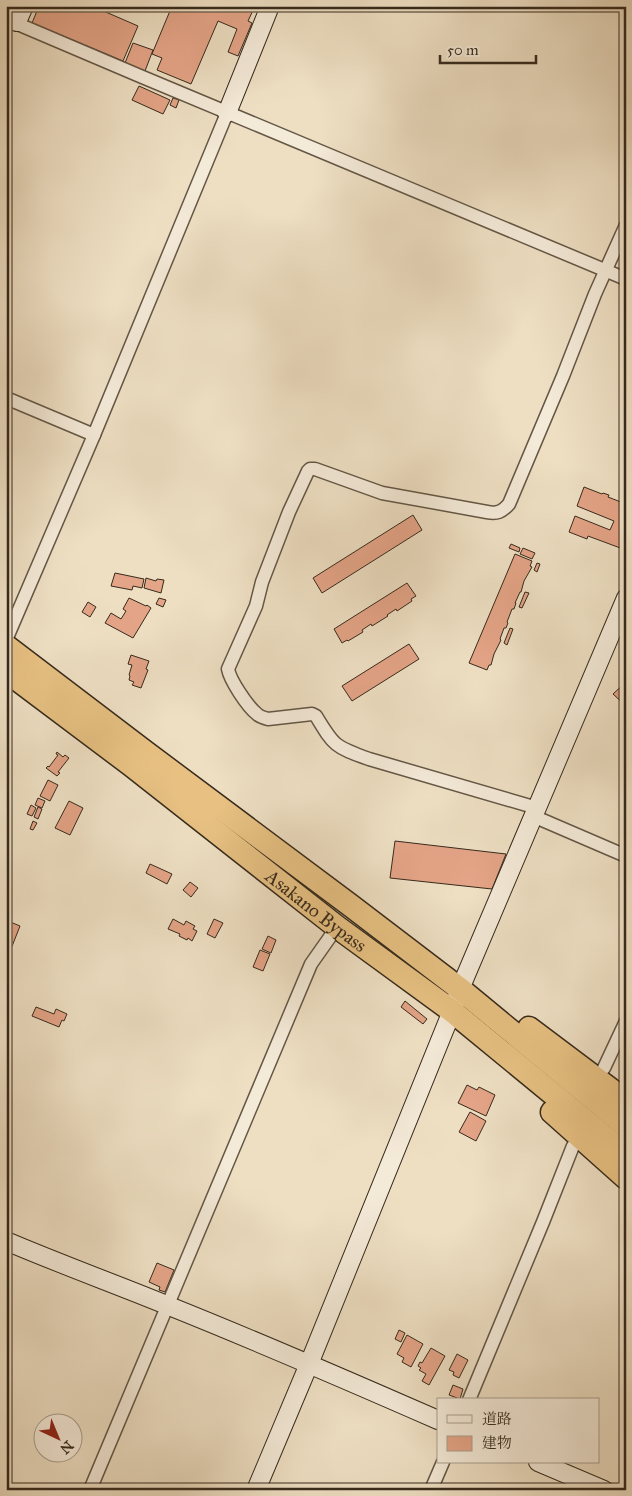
<svg xmlns="http://www.w3.org/2000/svg" width="632" height="1496" viewBox="0 0 632 1496" font-family="'IM FELL Great Primer','Noto Serif JP',serif">
<style>
.building{fill:#e4a487;stroke:#362a1c}
.lines{fill:none;stroke-linecap:round;stroke-linejoin:round}
.street-casing{stroke:#645746;stroke-width:15}
.secondary-casing{stroke:#362a1c;stroke-width:20}
.highway-casing{stroke:#362a1c;stroke-width:25}
.street{stroke:#f4ead8;stroke-width:12}
.secondary{stroke:#f4ead8;stroke-width:18}
.highway{stroke:#e7c082;stroke-width:22}
.labels{text-anchor:middle;stroke-width:4;stroke-linejoin:round;paint-order:stroke}
.street-label{font-size:19px;fill:#362a1c;stroke:#f4ead8}
</style>
<rect width="100%" height="100%" fill="#eedfc3"/>
<filter id="stains"><feTurbulence type="fractalNoise" baseFrequency=".004" numOctaves="4"/><feColorMatrix values="0 0 0 0 .2 0 0 0 0 .09 0 0 0 0 .02 0 0 0 .5 -.17"/></filter>
<radialGradient id="worn" r=".72"><stop offset=".6" stop-color="#630" stop-opacity="0"/><stop offset="1" stop-color="#630" stop-opacity=".3"/></radialGradient>
<g class="building">
<polygon points="6,6 14,6 11,12 6,10"/>
<polygon points="39,6 92,6 138,26 123,61 32,23"/>
<polygon points="172,6 255,6 248,21 252,23 238,56 228,52 237,29 218,21 191,84 157,70 162,58 152,54"/>
<polygon points="133,43 153,50 145,71 125,63"/>
<polygon points="139,86 170,100 163,114 132,100"/>
<polygon points="173,98 179,100 176,108 170,105"/>
<polygon points="584,487 602,494 603,493 609,495 608,497 626,504 626,542 623,549 588,536 587,539 569,532 575,516 610,530 614,521 577,506"/>
<polygon points="413,515 422,530 322,593 313,578"/>
<polygon points="511,544 520,548 519,552 509,548"/>
<polygon points="523,548 535,553 532,559 520,554"/>
<polygon points="515,554 532,561 530,566 532,567 524,581 521,592 520,592 515,603 516,603 514,609 512,609 507,622 508,623 506,628 504,628 500,639 501,640 494,654 491,665 489,665 487,670 469,663"/>
<polygon points="537,563 540,564 537,572 534,570"/>
<polygon points="115,573 144,579 142,588 133,586 132,590 111,586"/>
<polygon points="146,578 156,581 157,579 164,580 161,593 144,588"/>
<polygon points="407,583 416,596 411,599 412,601 397,611 396,609 387,615 388,616 372,626 371,624 362,630 363,632 348,641 347,640 342,643 334,629"/>
<polygon points="525,592 529,593 522,608 519,607"/>
<polygon points="129,598 146,606 147,605 151,608 133,638 105,623 111,613 121,619 126,611 123,609"/>
<polygon points="159,598 166,600 163,607 156,604"/>
<polygon points="88,602 96,607 90,617 82,612"/>
<polygon points="510,628 513,629 507,645 504,643"/>
<polygon points="409,644 419,659 352,701 342,686"/>
<polygon points="131,655 149,661 146,669 148,670 141,688 132,685 134,682 129,680 130,676 129,675 132,665 128,664"/>
<polygon points="626,682 626,706 613,694"/>
<polygon points="57,752 63,757 65,755 69,758 58,772 60,773 57,776 46,768 48,766 49,767 58,755 56,754"/>
<polygon points="48,780 58,785 50,801 40,796"/>
<polygon points="38,798 45,801 42,808 35,805"/>
<polygon points="69,801 83,808 70,835 55,828"/>
<polygon points="31,805 36,808 32,816 27,814"/>
<polygon points="38,807 42,809 38,819 34,817"/>
<polygon points="33,821 37,823 33,830 30,829"/>
<polygon points="395,841 506,854 492,889 390,878"/>
<polygon points="150,864 172,874 167,884 146,873"/>
<polygon points="190,882 198,888 191,897 183,890"/>
<polygon points="173,919 184,925 186,921 195,926 193,929 197,931 192,941 188,938 187,940 179,936 180,934 168,929"/>
<polygon points="214,919 223,923 215,938 207,934"/>
<polygon points="8,921 20,926 9,954 6,952 6,923"/>
<polygon points="268,936 276,940 271,953 262,949"/>
<polygon points="260,950 270,954 263,971 253,967"/>
<polygon points="405,1001 427,1019 423,1024 401,1007"/>
<polygon points="36,1007 54,1014 56,1009 67,1014 64,1021 62,1020 59,1027 32,1016"/>
<polygon points="467,1085 477,1090 479,1087 495,1095 486,1116 458,1103"/>
<polygon points="470,1112 486,1121 476,1141 459,1132"/>
<polygon points="157,1263 174,1270 165,1292 159,1290 160,1287 149,1282"/>
<polygon points="399,1330 405,1333 401,1342 395,1339"/>
<polygon points="407,1335 423,1344 411,1367 402,1362 404,1358 397,1354"/>
<polygon points="431,1348 445,1356 429,1385 422,1381 426,1374 419,1370 421,1368 418,1366 420,1362 422,1363"/>
<polygon points="457,1354 468,1360 459,1378 453,1375 454,1372 449,1370"/>
<polygon points="453,1385 463,1389 460,1399 449,1395"/>
</g>
<g class="lines">
<g class="street-casing">
<g id="street">
<polyline points="6,19 140,76 626,279"/>
<polyline points="6,398 94,435"/>
<polyline points="6,640 94,435 227,113"/>
<path d="M 537,808 L 369,759 C 335,747 334,746 316,716 L 312,714 L 268,719 C 264,718 260,717 257,714 C 247,706 230,680 228,669 L 256,606 L 262,582 L 289,512 L 308,471 L 310,469 L 315,469 L 382,493 L 487,512 C 497,514 502,512 509,504 L 563,376 L 595,294 L 626,225"/>
<polyline points="533,816 626,856"/>
<polyline points="604,1068 626,1021"/>
<polyline points="469,1400 543,1222 573,1146"/>
<polyline points="90,1490 311,964 337,927"/>
<polyline points="431,1490 443,1462"/>
</g>
</g>
<g class="secondary-casing">
<g id="secondary">
<polyline points="17,22 24,6"/>
<polyline points="227,113 270,6"/>
<path d="M 6,1241 C 60,1264 115,1284 169,1306 C 259,1342 349,1381 438,1420"/>
<polyline points="538,1462 604,1490"/>
<polyline points="256,1490 309,1364 452,1011 460,989 626,598"/>
</g>
</g>
<g class="highway-casing">
<g id="highway">
<polyline points="6,646 144,751 350,905 460,989 626,1126"/>
<path id="s1" d="M 6,671 L 131,765 L 337,927 L 452,1011 L 626,1154"/>
<polyline points="529,1028 626,1101"/>
<polyline points="552,1112 626,1178"/>
</g>
</g>
<use href="#street" class="street"/>
<use href="#secondary" class="secondary"/>
<use href="#highway" class="highway"/>
</g>
<g class="labels">
<g class="street-label">
<text dy="7" stroke="none"><textPath href="#s1" startOffset="392">Asakano Bypass</textPath></text>
</g>
</g>
<rect width="632" height="1496" fill="none" stroke="#eedfc3" stroke-width="25"/>
<rect x="8" y="8" width="617" height="1481" fill="none" stroke="#362a1c" stroke-width="2.5"/>
<rect x="12" y="12" width="607" height="1471" fill="none" stroke="#362a1c"/>
<rect x="437" y="1398" width="162" height="65" fill="#f4ead8" stroke="#a89d8d"/>
<rect x="447" y="1415" width="25" height="8" fill="#f4ead8" stroke="#a89d8d"/>
<text x="482" y="1424" font-size="15" fill="#362a1c">道路</text>
<rect x="447" y="1436" width="25" height="15" fill="#e4a487" stroke="#a89d8d"/>
<text x="482" y="1448" font-size="15" fill="#362a1c">建物</text>
<g transform="translate(58 1438) rotate(136)"><circle r="24" fill="#f4ead8" stroke="#a89d8d"/>
<path d="M0-4L9 19L0 12L-9 19Z" fill="#8f2418"/>
<text y="-8" font-size="14" font-weight="bold" text-anchor="middle" fill="#362a1c">N</text>
</g>
<path d="M440 55v8h96v-8" fill="none" stroke="#362a1c" stroke-width="2.5"/>
<text x="447" y="55" font-size="15" fill="#362a1c" stroke="#f4ead8" stroke-width="4" paint-order="stroke">50 m</text>
<rect width="100%" height="100%" filter="url(#stains)"/>
<rect width="100%" height="100%" fill="url(#worn)"/>
</svg>
